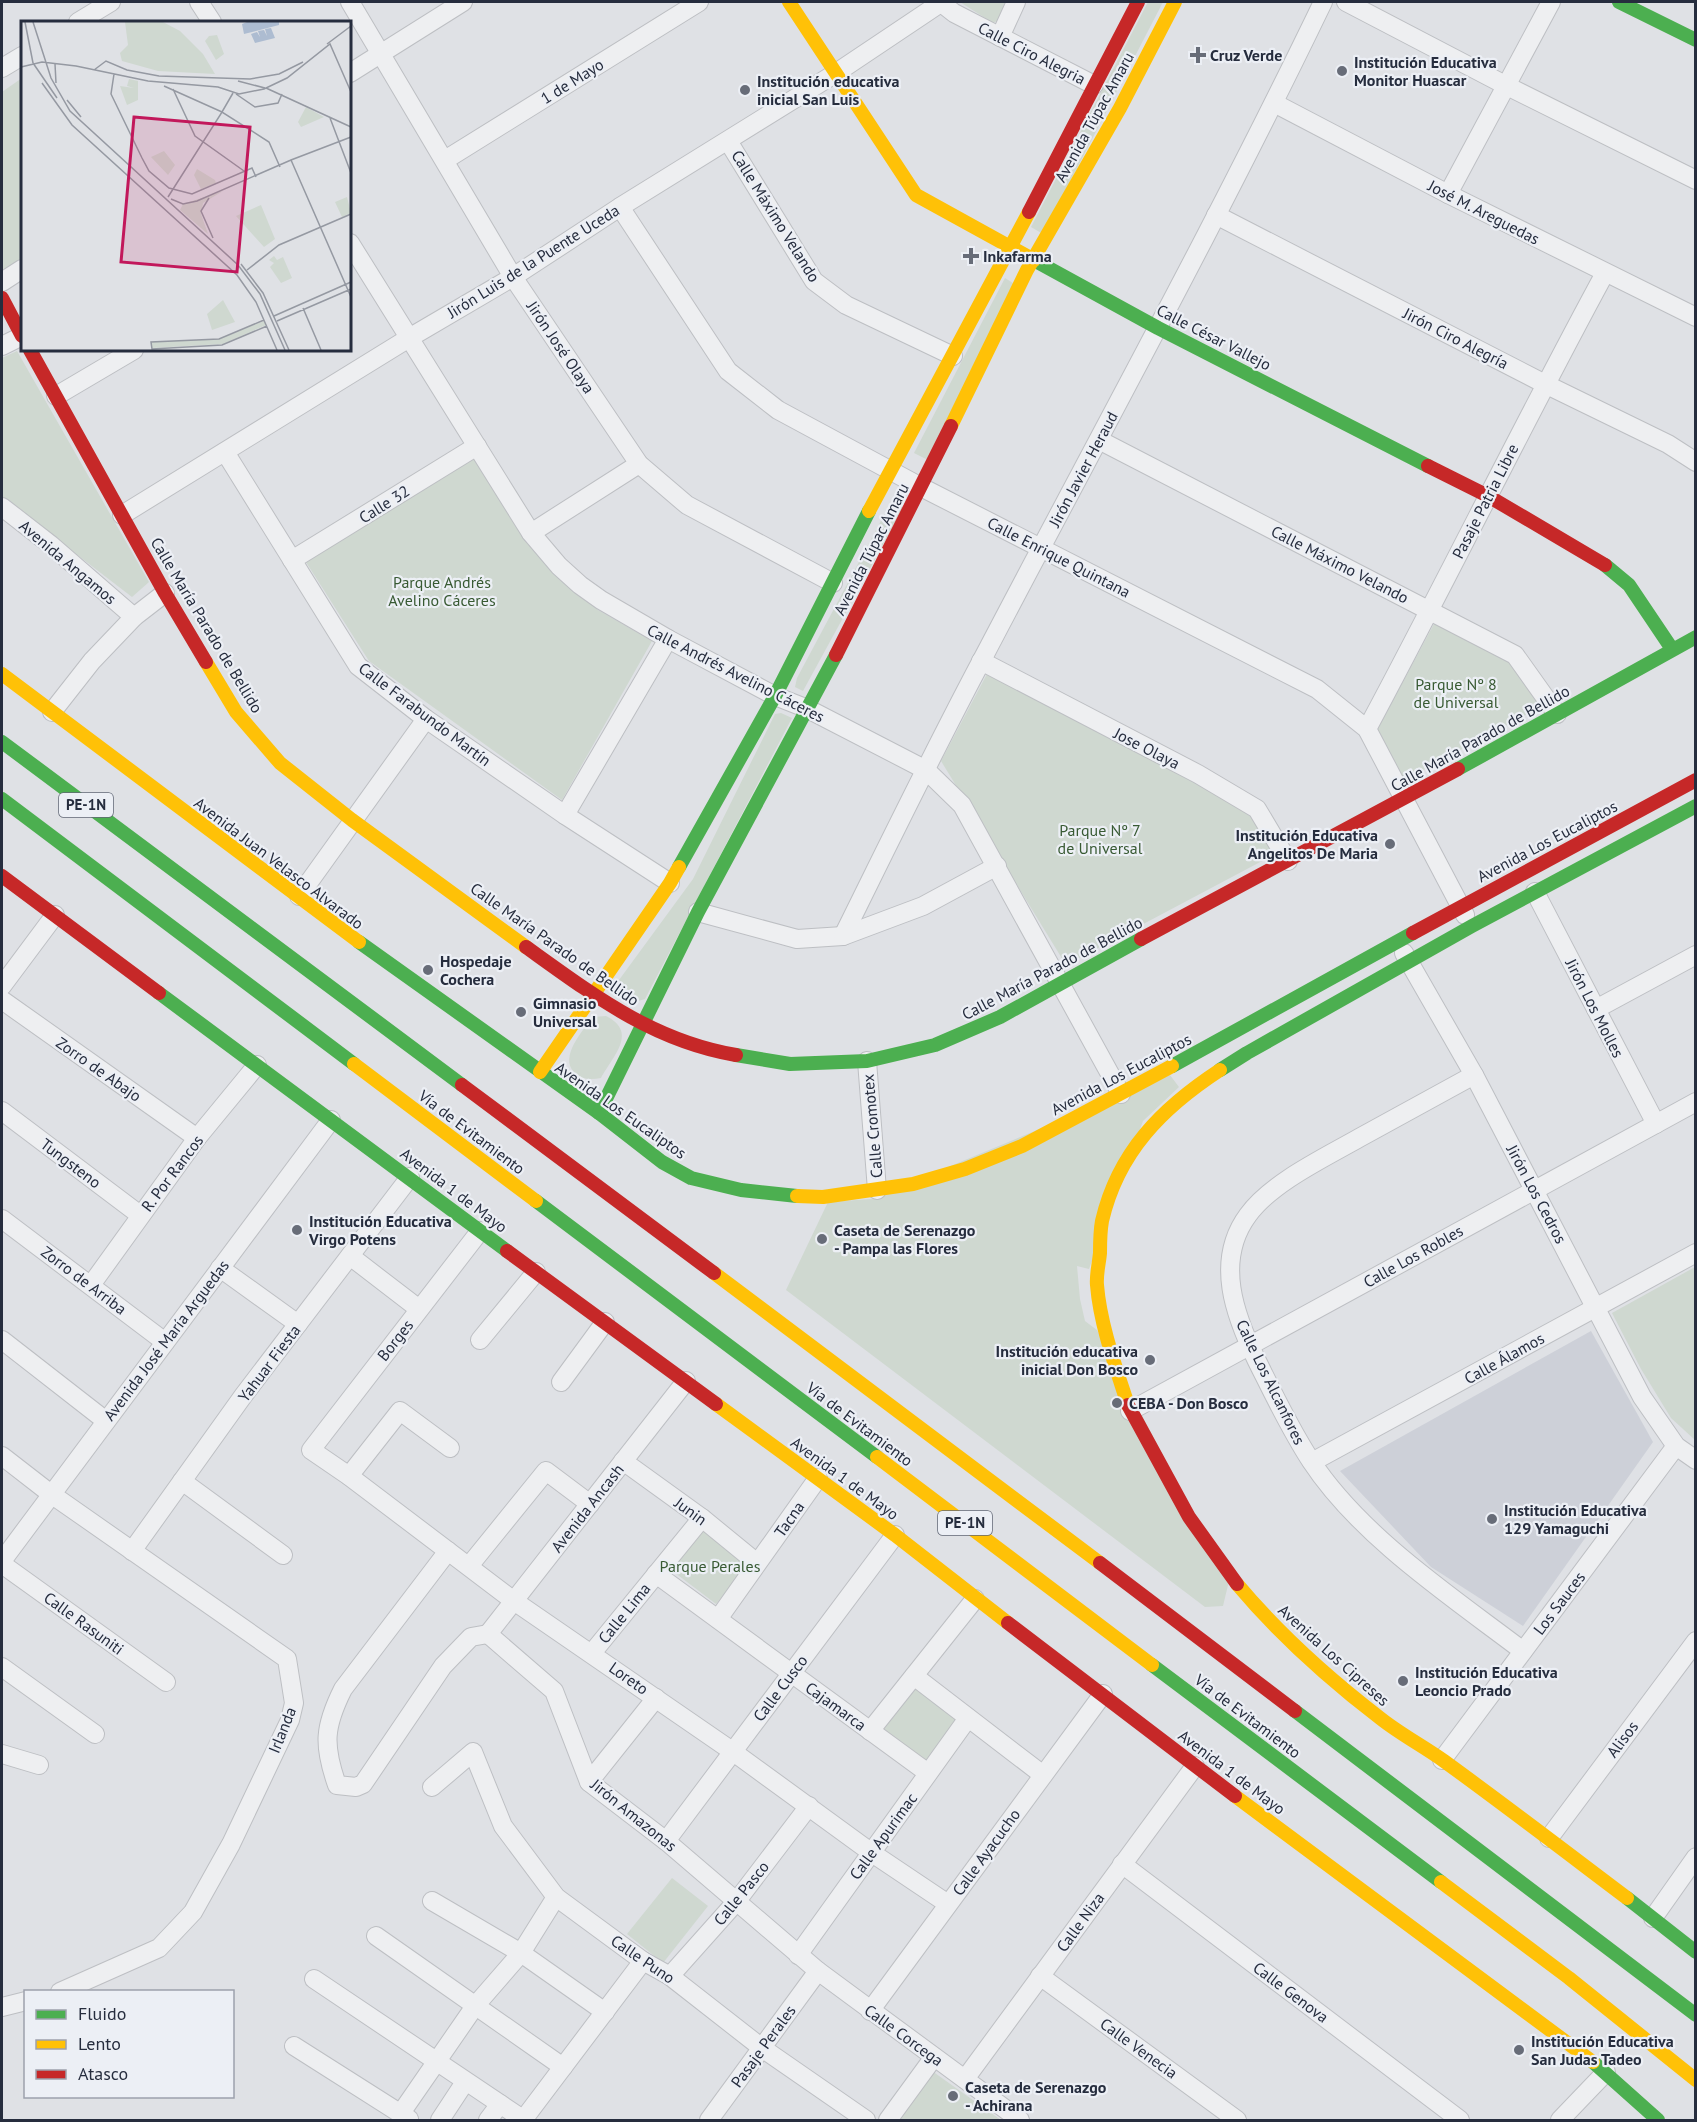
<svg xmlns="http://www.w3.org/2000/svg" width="1697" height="2122" viewBox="0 0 1697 2122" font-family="'PT Sans',sans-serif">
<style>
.built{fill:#cdd0d8}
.green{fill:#cfd8d0}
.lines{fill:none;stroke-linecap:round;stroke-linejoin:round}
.street-casing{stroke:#bdbfc3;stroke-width:20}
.street{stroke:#eeeff1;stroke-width:18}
.fast{stroke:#4caf50;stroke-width:14}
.slow{stroke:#ffc107;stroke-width:14}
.jam{stroke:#c62828;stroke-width:14}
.poi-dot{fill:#676c78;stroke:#eceff5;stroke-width:2}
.labels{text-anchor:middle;stroke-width:4.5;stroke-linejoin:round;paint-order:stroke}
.shield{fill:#eceff5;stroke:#616775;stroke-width:1.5}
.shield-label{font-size:15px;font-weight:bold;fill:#262d3e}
.street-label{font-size:16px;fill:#262d3e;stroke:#eceff5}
.poi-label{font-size:16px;font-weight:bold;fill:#262d3e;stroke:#eceff5;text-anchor:start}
.park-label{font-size:16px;fill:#385a33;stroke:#eceff5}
.inset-road{fill:none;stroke:#9599a2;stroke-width:1.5}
.view{fill:#c2185b;fill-opacity:0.15;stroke:#c2185b;stroke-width:3}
.inset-edge{fill:none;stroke:#262d3e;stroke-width:3}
</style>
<rect width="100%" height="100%" fill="#dfe1e5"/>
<polygon class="built" points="1591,1331 1653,1442 1523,1626 1431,1567 1340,1471"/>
<g class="green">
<polygon points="960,2 1005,2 999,20 993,23"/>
<polygon points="1148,2 1163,2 1043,234 1031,227"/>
<polygon points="22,78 22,263 5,274 2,265 2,92"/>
<polygon points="1005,278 1016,285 928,460 914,453"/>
<polygon points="17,351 149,582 132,597 2,497 2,358"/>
<polygon points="473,456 555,575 598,610 652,641 562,800 369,661 304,559"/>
<polygon points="891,502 903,508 803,691 795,687 797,678"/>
<polygon points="1435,622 1515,666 1542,706 1405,780 1376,732"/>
<polygon points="988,672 1261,818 1279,852 1066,965 941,761"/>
<path d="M 781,713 L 792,718 L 645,999 C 628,1005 620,996 619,980 L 693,879 L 775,714 Z"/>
<path d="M 606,1016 C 638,1032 614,1055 601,1078 C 591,1080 582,1080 574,1072 C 559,1057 583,1030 593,1017 Z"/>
<polygon points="1170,1075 1179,1087 1143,1121 1089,1269 1077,1266 1080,1299 1085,1321 1097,1330 1229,1581 1223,1606 1205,1607 786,1290 828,1202 871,1199"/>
<polygon points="1695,1267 1695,1440 1671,1418 1641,1369 1612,1313"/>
<polygon points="702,1525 750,1562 716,1604 670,1569"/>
<polygon points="912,1683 962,1720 931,1765 878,1726"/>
<polygon points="672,1878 708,1906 663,1963 627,1934"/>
<polygon points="932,2071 1001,2120 900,2120"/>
</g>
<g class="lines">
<g class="street-casing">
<g id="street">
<polyline points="199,2 212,22"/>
<polyline points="350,2 513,277 639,464 687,505 833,583"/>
<polyline points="940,2 954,13 1094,85"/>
<polyline points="1346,2 1507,86 1696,180"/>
<polyline points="78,22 111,2"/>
<polyline points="1000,37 1016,2"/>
<polyline points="2,68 22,56"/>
<polyline points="350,73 463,2"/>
<polyline points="1274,103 1448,194 1696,317"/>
<polyline points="728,141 814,281 846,305 953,356"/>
<polyline points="445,160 699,2"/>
<polyline points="1448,194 1551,2"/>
<polyline points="620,207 728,371 778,410 921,487 1317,689 1367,729 1465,915"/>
<polyline points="1216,215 1545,384 1668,444 1696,462"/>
<polyline points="350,243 531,533 559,566 580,585 601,600 668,639 775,696 808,709 926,770 962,805 1121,1094"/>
<polyline points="2,282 22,269"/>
<polyline points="2,346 22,336"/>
<polyline points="56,396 134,350"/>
<polyline points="1099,440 1515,655 1557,714"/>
<polyline points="225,452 358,666 426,719 565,815 670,883"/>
<polyline points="2,507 51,545 134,617"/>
<polyline points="122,515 409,338 513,277 620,207 836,73 942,2"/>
<polyline points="531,533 639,464"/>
<polyline points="292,560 477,446"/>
<polyline points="981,661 1198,774 1257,809 1288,861"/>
<polyline points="52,712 92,661 134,617 165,593"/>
<path d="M 1367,729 C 1448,578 1523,424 1605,273"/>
<polyline points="565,815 668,639"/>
<polyline points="1535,892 1656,1124"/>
<polyline points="299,896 426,719"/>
<polyline points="698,912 797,939 843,936 923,906 997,866"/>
<path d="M 843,936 C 889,843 934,750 983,658 C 1097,440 1216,224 1323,2"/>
<polyline points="1404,953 1474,1075 1642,1397 1676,1446 1696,1460"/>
<polyline points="2,986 55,915"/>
<polyline points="2,1000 197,1138"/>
<polyline points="1596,1009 1696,955"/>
<polyline points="867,1061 877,1190"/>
<path d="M 1474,1075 C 1436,1096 1397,1117 1359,1138 C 1324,1158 1271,1183 1248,1215 C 1214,1261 1235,1316 1257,1361 C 1274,1395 1290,1429 1311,1461 C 1361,1537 1452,1597 1523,1651"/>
<polyline points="2,1111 140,1215"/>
<polyline points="2,1219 165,1342"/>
<polyline points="480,1231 311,1450 349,1476 514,1601 732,1751 872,1853 948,1904"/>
<polyline points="350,1256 419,1309"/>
<polyline points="220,1268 298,1324"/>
<polyline points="91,1285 197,1138 257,1065"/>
<polyline points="2,1340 106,1421"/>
<polyline points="480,1340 536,1272"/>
<polyline points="561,1382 605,1322"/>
<polyline points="1130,1411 1696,1102"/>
<polyline points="2,1456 51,1494 287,1659 294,1703 290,1720 231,1844 193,1912 159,1948 60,1992"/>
<polyline points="623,1461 702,1518 757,1563"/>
<polyline points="1312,1462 1696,1253"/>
<polyline points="349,1476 400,1411 450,1448"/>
<polyline points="182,1481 283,1555"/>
<polyline points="132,1551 243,1396 410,1177"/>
<path d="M 448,1551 L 343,1689 C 324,1727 323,1745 337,1785 L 356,1787 L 363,1784 L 443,1666 L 471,1637 L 488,1634"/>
<polyline points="2,1561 331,1120"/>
<polyline points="2,1564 166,1682"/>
<polyline points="469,1566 546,1471 590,1504"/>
<polyline points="656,1574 928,1773"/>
<polyline points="718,1619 818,1478"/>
<polyline points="488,1634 554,1691 589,1782 666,1841 818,1971 1020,2120"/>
<polyline points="488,1634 686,1381"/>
<polyline points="592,1653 702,1518"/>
<polyline points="2,1667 95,1734"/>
<polyline points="914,1676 1043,1775"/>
<polyline points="870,1731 975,1599"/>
<polyline points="2,1754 39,1765"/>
<polyline points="1442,1760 1676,1446"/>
<polyline points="589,1782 656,1698"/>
<polyline points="432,1787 473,1752 503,1826 556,1897 643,1961 670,1976 762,2048 866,2120"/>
<polyline points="1549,1838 1696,1641"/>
<polyline points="666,1841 895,1535"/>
<polyline points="1122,1864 1460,2120"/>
<polyline points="432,1901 521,1953 605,2012"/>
<polyline points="1653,1918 1696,1857"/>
<polyline points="376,1936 563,2067"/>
<polyline points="798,1955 968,1718"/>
<polyline points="670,1976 736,1902 809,1806"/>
<polyline points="1040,1976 1237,2120"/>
<polyline points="314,1979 524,2120"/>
<polyline points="2,2007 26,2001"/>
<polyline points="870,2011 1103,1694"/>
<polyline points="294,2046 409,2119"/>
<polyline points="965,2079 1195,1766"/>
<polyline points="401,2113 475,2006 521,1953 556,1897"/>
<polyline points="440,2120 465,2082"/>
<polyline points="488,2120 500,2104"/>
<polyline points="523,2120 643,1961"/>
<polyline points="709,2120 818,1971"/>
<polyline points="888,2120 934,2057"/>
<polyline points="1560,2120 1606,2072"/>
</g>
</g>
<use href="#street" class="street"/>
<g class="fast">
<polyline points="1619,2 1696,40"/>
<polyline points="1034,260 1158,328 1428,466"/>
<polyline points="1605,565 1629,585 1672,649"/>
<polyline points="2,742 462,1085"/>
<polyline points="1458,769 1696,637"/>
<polyline points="2,799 354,1064"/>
<polyline points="679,867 775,696 869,511"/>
<polyline points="359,942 599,1113 662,1162 691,1178 741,1190 797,1196"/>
<polyline points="159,993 507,1251"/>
<polyline points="736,1055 790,1064 867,1061 935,1045 1000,1017 1141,939"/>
<polyline points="1172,1066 1413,933"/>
<polyline points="1220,1070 1247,1053 1472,926 1696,806"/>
<polyline points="599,1113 698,912 836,655"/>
<polyline points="536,1201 877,1457"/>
<polyline points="1152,1665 1441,1882"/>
<polyline points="1295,1711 1696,2015"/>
<polyline points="1627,1898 1696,1952"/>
<polyline points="1593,2062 1658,2120"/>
</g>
<g class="slow">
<polyline points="789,2 916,195 1034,260"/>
<polyline points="951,426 1027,270 1120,108 1175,2"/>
<polyline points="869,511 1029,212"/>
<polyline points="206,662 236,712 280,763 352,820 526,947"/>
<polyline points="2,674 359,942"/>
<polyline points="354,1064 536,1201"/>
<polyline points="540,1072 670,883 679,867"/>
<polyline points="797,1196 823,1197 913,1184 965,1169 1022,1146 1172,1066"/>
<polyline points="714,1273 1100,1563"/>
<polyline points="716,1404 895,1535 1008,1623"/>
<path d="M 1128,1405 C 1116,1368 1100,1324 1097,1285 C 1096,1275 1099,1264 1100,1253 C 1100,1243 1100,1232 1102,1221 C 1118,1152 1162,1108 1220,1070"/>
<polyline points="877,1457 1152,1665"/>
<path d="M 1237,1584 C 1279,1634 1328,1678 1380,1718 C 1400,1734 1423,1746 1444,1761 C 1506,1806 1566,1852 1627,1898"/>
<polyline points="1235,1796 1593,2062"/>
<polyline points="1441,1882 1569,1978 1696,2080"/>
</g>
<g class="jam">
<polyline points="1029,212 1138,2"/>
<polyline points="2,298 22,336"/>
<polyline points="30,350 165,593 206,662"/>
<polyline points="1428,466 1488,496 1605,565"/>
<polyline points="836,655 951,426"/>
<polyline points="2,876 159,993"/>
<polyline points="1413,933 1696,780"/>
<polyline points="1141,939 1458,769"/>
<path d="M 526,947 C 593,995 653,1041 736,1055"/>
<polyline points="462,1085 714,1273"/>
<polyline points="507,1251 716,1404"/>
<polyline points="1128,1405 1189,1517 1237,1584"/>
<polyline points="1100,1563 1295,1711"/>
<polyline points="1008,1623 1235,1796"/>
</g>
</g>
<g class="poi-dot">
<path d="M1195 46h6v6h6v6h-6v6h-6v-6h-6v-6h6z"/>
<circle cx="1342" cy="71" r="6"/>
<circle cx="745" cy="90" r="6"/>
<path d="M968 247h6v6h6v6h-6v6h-6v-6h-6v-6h6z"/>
<circle cx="1390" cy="844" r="6"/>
<circle cx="428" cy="970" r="6"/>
<circle cx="521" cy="1012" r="6"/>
<circle cx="297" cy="1230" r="6"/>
<circle cx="822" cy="1239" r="6"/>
<circle cx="1150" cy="1360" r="6"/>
<circle cx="1117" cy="1403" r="6"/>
<circle cx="1492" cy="1519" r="6"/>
<circle cx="1403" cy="1681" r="6"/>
<circle cx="1519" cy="2050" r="6"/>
<circle cx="953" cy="2096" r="6"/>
</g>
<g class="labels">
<g class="shield">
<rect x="59" y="793" width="54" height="24" rx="4.5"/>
<rect x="938" y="1511" width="54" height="24" rx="4.5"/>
</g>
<g class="shield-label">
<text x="86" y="810">PE-1N</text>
<text x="965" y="1528">PE-1N</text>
</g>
<g class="street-label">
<text transform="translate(1032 53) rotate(27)" y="6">Calle Ciro Alegria</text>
<text transform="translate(572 81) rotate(-32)" y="6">1 de Mayo</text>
<text transform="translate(1094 117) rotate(-61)" y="6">Avenida Túpac Amaru</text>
<text transform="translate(1484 212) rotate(27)" y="6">José M. Areguedas</text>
<text transform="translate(776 216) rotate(58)" y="6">Calle Máximo Velando</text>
<text transform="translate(533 261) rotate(-32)" y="6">Jirón Luis de la Puente Uceda</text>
<text transform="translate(1214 337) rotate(27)" y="6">Calle César Vallejo</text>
<text transform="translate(1456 338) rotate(27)" y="6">Jirón Ciro Alegría</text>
<text transform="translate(561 347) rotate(56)" y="6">Jirón José Olaya</text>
<text transform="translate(1083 469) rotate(-62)" y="6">Jirón Javier Heraud</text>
<text transform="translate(1485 501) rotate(-63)" y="6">Pasaje Patria Libre</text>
<text transform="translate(384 504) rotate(-32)" y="6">Calle 32</text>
<text transform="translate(871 549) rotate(-63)" y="6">Avenida Túpac Amaru</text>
<text transform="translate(1059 557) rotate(27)" y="6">Calle Enrique Quintana</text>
<text transform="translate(68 562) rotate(40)" y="6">Avenida Angamos</text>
<text transform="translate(1340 564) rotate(27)" y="6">Calle Máximo Velando</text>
<text transform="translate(207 625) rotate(59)" y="6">Calle María Parado de Bellido</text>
<text transform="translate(736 673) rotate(27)" y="6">Calle Andrés Avelino Cáceres</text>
<text transform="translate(425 714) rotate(37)" y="6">Calle Farabundo Martín</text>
<text transform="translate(1480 738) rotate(-29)" y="6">Calle María Parado de Bellido</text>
<text transform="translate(1147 748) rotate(27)" y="6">Jose Olaya</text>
<text transform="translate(1547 841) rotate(-28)" y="6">Avenida Los Eucaliptos</text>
<text transform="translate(279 863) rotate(37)" y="6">Avenida Juan Velasco Alvarado</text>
<text transform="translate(555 944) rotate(35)" y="6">Calle María Parado de Bellido</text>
<text transform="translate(1052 968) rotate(-28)" y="6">Calle María Parado de Bellido</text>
<text transform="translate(1595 1008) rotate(63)" y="6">Jirón Los Molles</text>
<text transform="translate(99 1069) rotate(35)" y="6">Zorro de Abajo</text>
<text transform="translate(1121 1074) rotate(-28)" y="6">Avenida Los Eucaliptos</text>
<text transform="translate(621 1110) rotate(35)" y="6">Avenida Los Eucaliptos</text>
<text transform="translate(872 1126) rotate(-95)" y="6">Calle Cromotex</text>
<text transform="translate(472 1132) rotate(37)" y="6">Vía de Evitamiento</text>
<text transform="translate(71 1163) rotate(37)" y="6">Tungsteno</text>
<text transform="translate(172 1173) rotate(-53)" y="6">R. Por Rancos</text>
<text transform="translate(454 1190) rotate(37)" y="6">Avenida 1 de Mayo</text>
<text transform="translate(1537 1194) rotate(62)" y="6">Jirón Los Cedros</text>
<text transform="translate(1413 1256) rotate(-29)" y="6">Calle Los Robles</text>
<text transform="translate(84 1280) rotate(37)" y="6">Zorro de Arriba</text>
<text transform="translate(166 1340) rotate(-53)" y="6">Avenida José María Arguedas</text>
<text transform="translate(395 1340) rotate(-52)" y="6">Borges</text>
<text transform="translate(1504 1358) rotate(-29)" y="6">Calle Álamos</text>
<text transform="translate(269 1363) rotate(-53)" y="6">Yahuar Fiesta</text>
<text transform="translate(1271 1382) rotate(64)" y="6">Calle Los Alcanfores</text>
<text transform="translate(860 1424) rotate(37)" y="6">Vía de Evitamiento</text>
<text transform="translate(845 1478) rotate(36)" y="6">Avenida 1 de Mayo</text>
<text transform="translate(587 1508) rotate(-52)" y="6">Avenida Ancash</text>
<text transform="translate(691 1511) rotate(36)" y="6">Junin</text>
<text transform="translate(789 1519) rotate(-55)" y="6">Tacna</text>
<text transform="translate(1559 1603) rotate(-53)" y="6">Los Sauces</text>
<text transform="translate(624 1613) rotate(-51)" y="6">Calle Lima</text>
<text transform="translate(84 1623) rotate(36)" y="6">Calle Rasuniti</text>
<text transform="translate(1334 1655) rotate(42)" y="6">Avenida Los Cipreses</text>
<text transform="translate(629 1678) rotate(35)" y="6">Loreto</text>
<text transform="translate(780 1688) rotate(-53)" y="6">Calle Cusco</text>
<text transform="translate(836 1706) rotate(36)" y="6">Cajamarca</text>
<text transform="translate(1248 1716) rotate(37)" y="6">Vía de Evitamiento</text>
<text transform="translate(282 1730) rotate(-68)" y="6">Irlanda</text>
<text transform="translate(1622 1739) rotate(-53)" y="6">Alisos</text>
<text transform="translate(1232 1772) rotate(37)" y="6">Avenida 1 de Mayo</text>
<text transform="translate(634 1815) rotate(39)" y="6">Jirón Amazonas</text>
<text transform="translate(883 1836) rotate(-54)" y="6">Calle Apurimac</text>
<text transform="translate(986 1852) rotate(-54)" y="6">Calle Ayacucho</text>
<text transform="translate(741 1893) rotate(-51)" y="6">Calle Pasco</text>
<text transform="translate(1080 1922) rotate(-54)" y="6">Calle Niza</text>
<text transform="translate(643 1959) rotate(34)" y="6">Calle Puno</text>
<text transform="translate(1291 1992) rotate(37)" y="6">Calle Genova</text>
<text transform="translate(904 2035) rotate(36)" y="6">Calle Corcega</text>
<text transform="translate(763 2046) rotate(-54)" y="6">Pasaje Perales</text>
<text transform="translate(1139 2048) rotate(36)" y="6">Calle Venecia</text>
</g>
<g class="poi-label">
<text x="1210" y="61">Cruz Verde</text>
<text x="1354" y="68">Institución Educativa<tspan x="1354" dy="18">Monitor Huascar</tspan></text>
<text x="757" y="87">Institución educativa<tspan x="757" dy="18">inicial San Luis</tspan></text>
<text x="983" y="262">Inkafarma</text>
<text x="1378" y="841" text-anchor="end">Institución Educativa<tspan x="1378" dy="18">Angelitos De Maria</tspan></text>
<text x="440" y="967">Hospedaje<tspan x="440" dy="18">Cochera</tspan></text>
<text x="533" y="1009">Gimnasio<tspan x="533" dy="18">Universal</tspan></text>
<text x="309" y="1227">Institución Educativa<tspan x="309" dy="18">Virgo Potens</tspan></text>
<text x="834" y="1236">Caseta de Serenazgo<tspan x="834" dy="18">- Pampa las Flores</tspan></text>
<text x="1138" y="1357" text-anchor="end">Institución educativa<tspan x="1138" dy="18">inicial Don Bosco</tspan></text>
<text x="1129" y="1409">CEBA - Don Bosco</text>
<text x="1504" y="1516">Institución Educativa<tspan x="1504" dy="18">129 Yamaguchi</tspan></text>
<text x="1415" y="1678">Institución Educativa<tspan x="1415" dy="18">Leoncio Prado</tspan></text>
<text x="1531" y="2047">Institución Educativa<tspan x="1531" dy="18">San Judas Tadeo</tspan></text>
<text x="965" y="2093">Caseta de Serenazgo<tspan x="965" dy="18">- Achirana</tspan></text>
</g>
<g class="park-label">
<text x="442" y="588">Parque Andrés<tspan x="442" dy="18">Avelino Cáceres</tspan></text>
<text x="1456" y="690">Parque Nº 8<tspan x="1456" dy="18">de Universal</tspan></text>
<text x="1100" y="836">Parque Nº 7<tspan x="1100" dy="18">de Universal</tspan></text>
<text x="710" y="1572">Parque Perales</text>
</g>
</g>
<g transform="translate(21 21)">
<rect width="330" height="330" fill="#dfe1e5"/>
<path d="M 104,1 L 142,1 L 159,10 L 182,33 L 194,53 L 137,50 L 101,40 L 99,32 L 107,24 ZM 196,14 L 203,33 L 195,39 L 184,20 L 188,15 ZM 108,58 L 117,60 L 117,79 L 106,84 L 99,65 L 113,67 L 106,65 ZM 285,86 L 303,96 L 280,106 L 277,101 ZM 143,130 L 154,144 L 147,154 L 130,136 ZM 176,148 L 194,159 L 195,162 L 180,168 L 173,154 ZM 202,170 L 182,182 L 180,193 L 187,213 L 159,189 L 162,183 ZM 326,176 L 330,192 L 321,196 L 314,181 ZM 240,184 L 254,218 L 243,226 L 215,195 ZM 253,235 L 256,239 L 262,236 L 271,257 L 260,262 L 249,246 L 253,242 L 248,239 ZM 202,279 L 214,301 L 191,309 L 186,293 ZM 243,300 L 245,304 L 202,323 L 131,327 L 130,321 L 198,318 Z" fill="#cfd8d0"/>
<path d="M 258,1 L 258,4 L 223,13 L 221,3 L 226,1 ZM 250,7 L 254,17 L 234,22 L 230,13 L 236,11 L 239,16 L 237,10 L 243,9 L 246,15 L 244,8 Z" fill="#adbcd1"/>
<path class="inset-road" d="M 4,1 L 12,42M 12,1 L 30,57 L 49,90 L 217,244 L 239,273 L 264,329M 306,23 L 330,5M 12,42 L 36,77M 34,43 L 35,62M 0,46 L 21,41 L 55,45 L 127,60 L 197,66 L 218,73 L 243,68 L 266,57 L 309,23 L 330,71M 73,49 L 85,40 L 106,49 L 138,55 L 229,58 L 258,53 L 282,41M 93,53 L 90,73 L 121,137 L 128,150 L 148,167 L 171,173 L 231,147 L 235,156M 217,60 L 244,67M 21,62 L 51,104 L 216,254 L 235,281 L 256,329M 143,65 L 201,91 L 212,72M 245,67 L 330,106M 152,68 L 174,115 L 223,150M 215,73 L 234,86 L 257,82 L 261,73M 46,79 L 60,96M 309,97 L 330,152M 330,116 L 270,139 L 330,276M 147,176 L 201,91 L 248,121 L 259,146M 188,177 L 180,190 L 192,217M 150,178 L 162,183 L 176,180 L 270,139M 220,243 L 242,272 L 268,329M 226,249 L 258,224 L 330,193M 282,287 L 300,329M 253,295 L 330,261M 243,299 L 198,318 L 130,321 L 131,328 L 201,324 L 246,305M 256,300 L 330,268"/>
<path class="view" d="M 113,96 L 229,106 L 216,251 L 100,241 Z"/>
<rect width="330" height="330" class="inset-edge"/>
</g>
<rect width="1697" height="2122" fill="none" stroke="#262d3e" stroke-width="6"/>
<rect x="24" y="1990" width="210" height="108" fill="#eceff5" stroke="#9da1ac" stroke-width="1.5"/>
<rect x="36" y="2010" width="30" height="9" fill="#4caf50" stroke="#9da1ac" stroke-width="1.5"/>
<text x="78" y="2020" font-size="18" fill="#262d3e">Fluido</text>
<rect x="36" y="2040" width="30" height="9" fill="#ffc107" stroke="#9da1ac" stroke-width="1.5"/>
<text x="78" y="2050" font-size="18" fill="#262d3e">Lento</text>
<rect x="36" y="2070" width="30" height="9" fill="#c62828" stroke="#9da1ac" stroke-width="1.5"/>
<text x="78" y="2080" font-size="18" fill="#262d3e">Atasco</text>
</svg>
